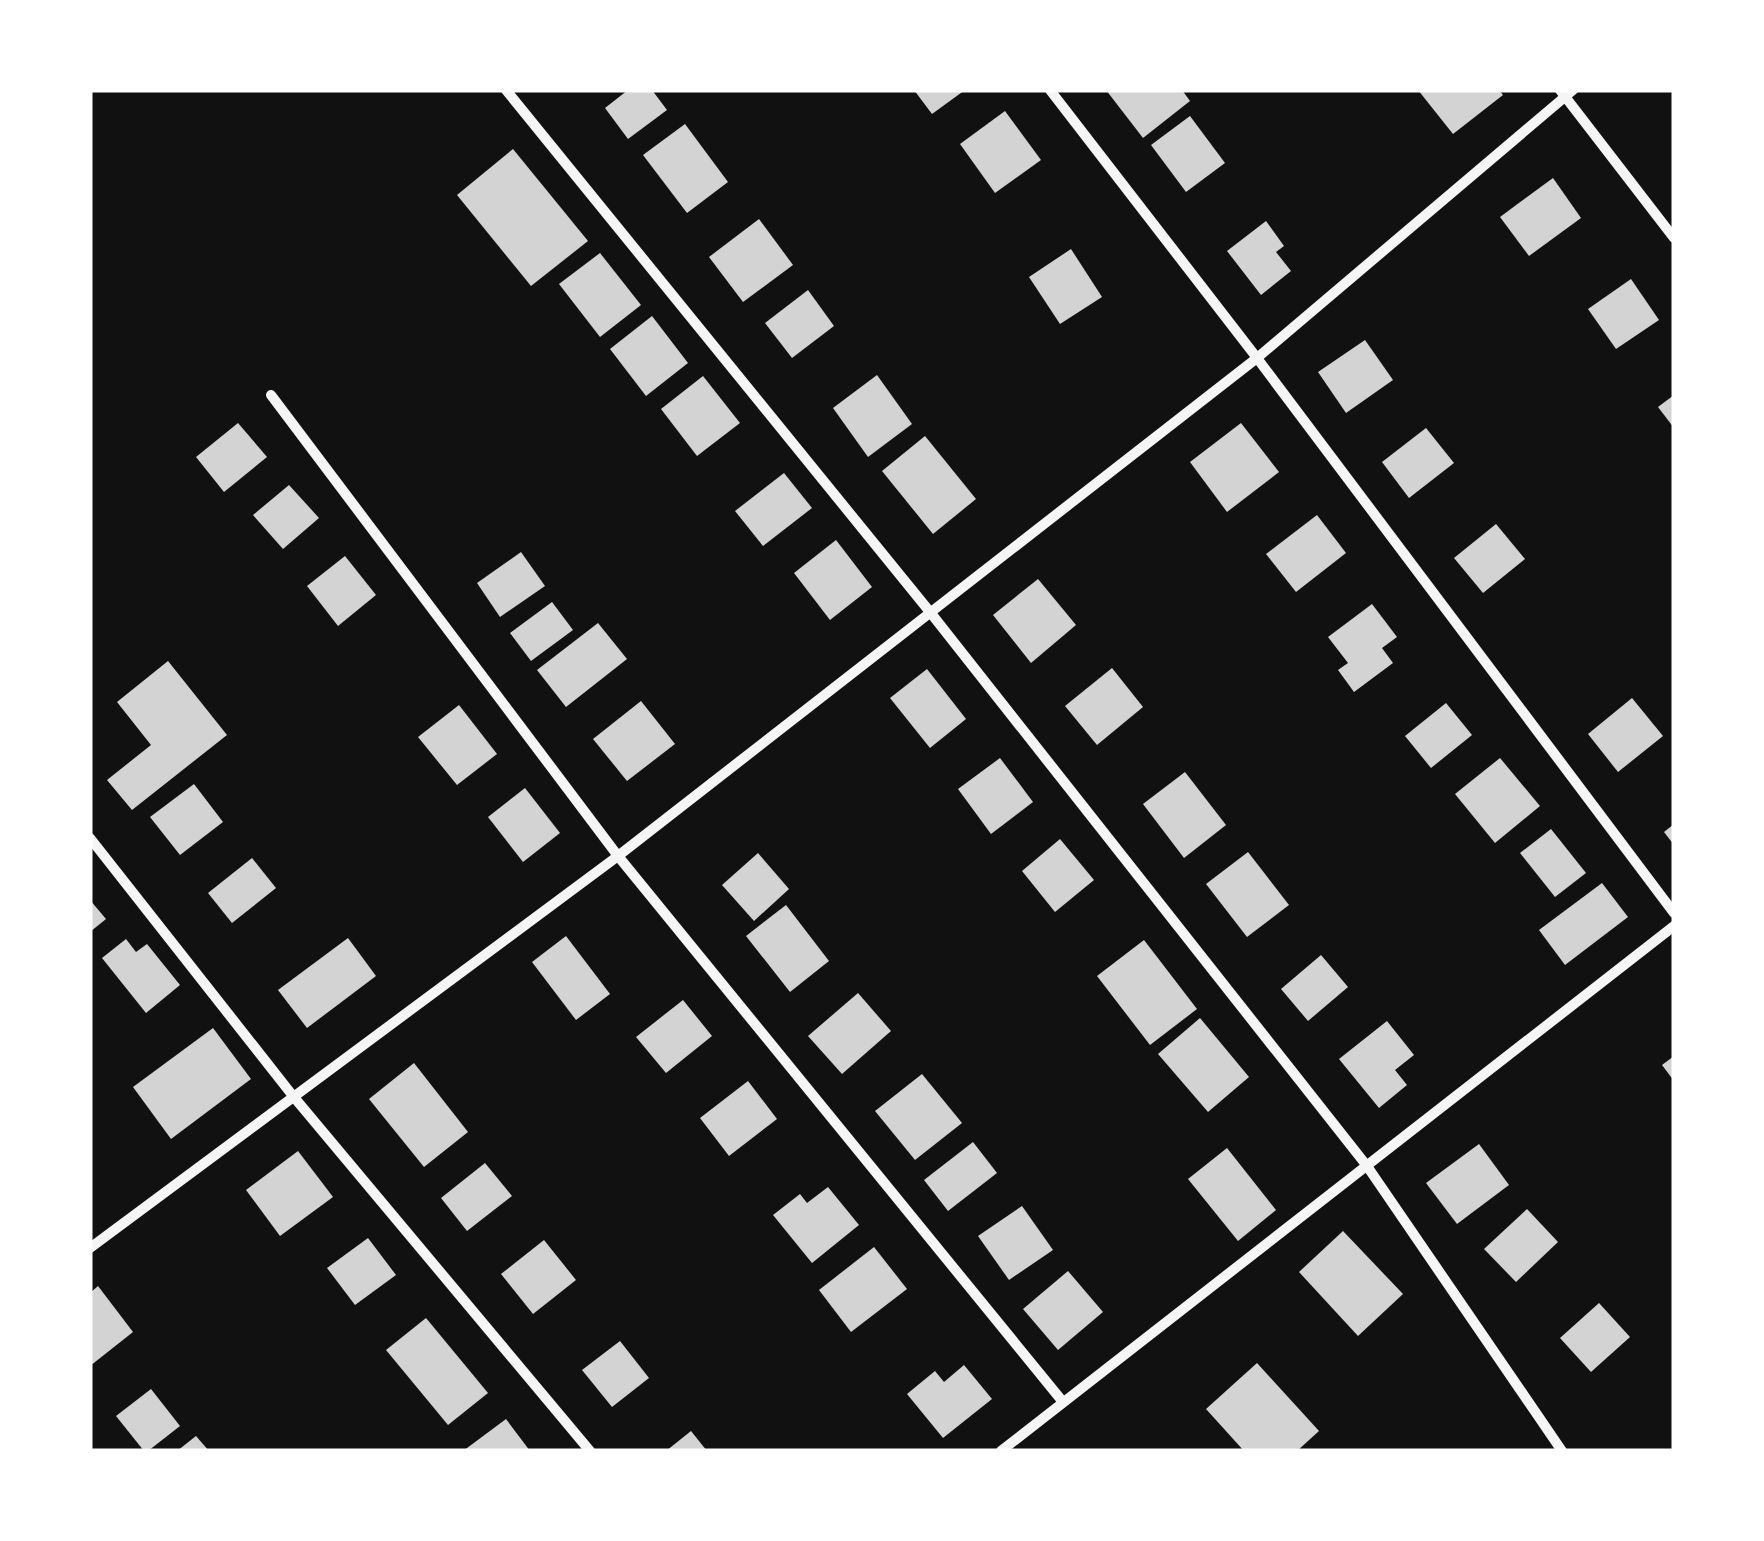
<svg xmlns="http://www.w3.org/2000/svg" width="1764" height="1541" viewBox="0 0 1764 1541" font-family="'DejaVu Sans',sans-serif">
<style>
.building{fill:#d3d3d3}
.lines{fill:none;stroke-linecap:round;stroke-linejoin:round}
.minor{stroke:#f5f5f5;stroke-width:10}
</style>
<rect width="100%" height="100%" fill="#111"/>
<g class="building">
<polygon points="628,90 652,90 667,110 628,139 605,108"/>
<polygon points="914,90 965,90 932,114"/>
<polygon points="1106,90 1182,90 1190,101 1143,138"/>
<polygon points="1418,90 1499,90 1503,95 1453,134"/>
<polygon points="1005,111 1041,160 995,193 960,144"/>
<polygon points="1190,116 1225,163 1186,192 1151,145"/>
<polygon points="685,124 728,182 687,213 643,155"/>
<polygon points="513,149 588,241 531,286 457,195"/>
<polygon points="1553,178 1581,218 1529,256 1500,217"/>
<polygon points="759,219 793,265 743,302 709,257"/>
<polygon points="1266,221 1284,246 1276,252 1291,271 1261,295 1227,251"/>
<polygon points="1071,249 1102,297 1060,324 1029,277"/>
<polygon points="600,253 641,305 600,337 559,284"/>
<polygon points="1631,279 1659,320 1616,349 1588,309"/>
<polygon points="808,290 834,326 792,358 765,323"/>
<polygon points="652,316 688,363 646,396 610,349"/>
<polygon points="1365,340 1393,380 1346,413 1318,372"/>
<polygon points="877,375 912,424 868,457 833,408"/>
<polygon points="703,376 740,423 697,456 661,409"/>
<polygon points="1674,395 1674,428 1658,407"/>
<polygon points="238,423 267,457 224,492 196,457"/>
<polygon points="1241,423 1279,472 1227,512 1190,462"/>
<polygon points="1426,428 1454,463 1409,498 1382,462"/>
<polygon points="925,436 976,499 933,534 882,471"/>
<polygon points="784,473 812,508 763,546 735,511"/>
<polygon points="289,485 319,518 283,549 253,515"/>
<polygon points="1317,515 1346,553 1296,592 1266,554"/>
<polygon points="1496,524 1525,559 1483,593 1454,558"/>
<polygon points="836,540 872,587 830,620 794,573"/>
<polygon points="521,552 545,586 500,617 477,583"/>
<polygon points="345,556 376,595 338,626 307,586"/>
<polygon points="1038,579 1076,625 1031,663 993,615"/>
<polygon points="552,602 573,630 531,661 510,633"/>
<polygon points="1372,604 1397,637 1382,648 1393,663 1354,692 1338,670 1348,663 1328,637"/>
<polygon points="598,623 627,659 566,707 537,670"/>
<polygon points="168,661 227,735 132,810 107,780 151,745 117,702"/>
<polygon points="1112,668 1143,707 1097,745 1065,706"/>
<polygon points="927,669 966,719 930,748 890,698"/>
<polygon points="1632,698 1663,736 1618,772 1588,734"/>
<polygon points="641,701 675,744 627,781 593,739"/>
<polygon points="1446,703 1472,735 1431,768 1405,736"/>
<polygon points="459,705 497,754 457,785 418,737"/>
<polygon points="1000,758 1033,802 991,834 958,789"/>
<polygon points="1500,758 1540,806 1495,843 1455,794"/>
<polygon points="1185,772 1226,825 1184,858 1143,804"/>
<polygon points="194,784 223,822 180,855 150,817"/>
<polygon points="525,788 560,833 523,862 488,817"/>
<polygon points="1674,824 1674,845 1664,832"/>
<polygon points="1551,829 1586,873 1555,897 1520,853"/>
<polygon points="1060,839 1094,880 1055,912 1022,871"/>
<polygon points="1248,852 1289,905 1247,937 1206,884"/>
<polygon points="758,853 789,889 754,921 722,885"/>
<polygon points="252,858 276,888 232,923 208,893"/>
<polygon points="1602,883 1628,917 1565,965 1539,930"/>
<polygon points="90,900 106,919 90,932"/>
<polygon points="786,905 829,961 790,992 746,936"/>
<polygon points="566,936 610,994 576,1020 532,962"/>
<polygon points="348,938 376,976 307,1028 278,990"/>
<polygon points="126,939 136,952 147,944 180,985 146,1013 102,958"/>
<polygon points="1144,940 1197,1009 1150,1045 1097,976"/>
<polygon points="1321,955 1348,987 1308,1021 1281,989"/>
<polygon points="858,993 891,1031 842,1074 808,1036"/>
<polygon points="683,1000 712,1036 666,1073 636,1037"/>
<polygon points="1200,1018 1249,1077 1208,1112 1158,1054"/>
<polygon points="1387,1021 1414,1055 1395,1070 1407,1085 1379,1108 1339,1059"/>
<polygon points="213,1028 251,1079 171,1139 133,1087"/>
<polygon points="1674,1056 1674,1081 1662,1065"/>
<polygon points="414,1063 468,1132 424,1167 369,1099"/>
<polygon points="922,1074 962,1123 915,1160 875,1111"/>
<polygon points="748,1081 777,1119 729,1156 700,1118"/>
<polygon points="973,1142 997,1173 948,1211 924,1180"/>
<polygon points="1479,1144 1509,1185 1457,1224 1426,1183"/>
<polygon points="1227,1148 1276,1210 1238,1241 1188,1179"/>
<polygon points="298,1151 333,1197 280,1236 246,1190"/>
<polygon points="485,1163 512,1196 467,1231 441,1198"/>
<polygon points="828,1187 859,1225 812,1263 773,1215 800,1194 807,1203"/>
<polygon points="1022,1206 1053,1250 1009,1280 978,1236"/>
<polygon points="1527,1209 1558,1242 1516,1282 1484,1249"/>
<polygon points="1343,1231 1403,1294 1358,1336 1299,1272"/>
<polygon points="368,1238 396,1275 355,1305 327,1268"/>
<polygon points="544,1240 576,1280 533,1314 501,1274"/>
<polygon points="874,1247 907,1289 851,1332 819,1290"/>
<polygon points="1068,1271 1103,1312 1058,1350 1023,1309"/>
<polygon points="98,1286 133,1332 90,1366 90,1293"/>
<polygon points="1599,1303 1630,1337 1591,1372 1560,1338"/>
<polygon points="426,1318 488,1393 448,1425 386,1350"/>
<polygon points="620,1341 649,1378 612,1407 582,1370"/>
<polygon points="1257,1363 1319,1431 1297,1451 1244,1451 1206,1409"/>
<polygon points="964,1365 992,1399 943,1438 907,1394 935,1371 944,1382"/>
<polygon points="151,1389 180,1426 148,1451 144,1451 116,1416"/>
<polygon points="506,1419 530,1451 463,1451"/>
<polygon points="691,1431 707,1451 666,1451"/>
<polygon points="196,1436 209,1451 177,1451"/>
</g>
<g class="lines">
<g class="minor">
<polyline points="506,90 930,612 1367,1166 1562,1451"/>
<polyline points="1050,90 1257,358 1674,913"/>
<polyline points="1560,90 1674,238"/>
<polyline points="271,395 618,856 1063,1402"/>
<polyline points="90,838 293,1096 590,1451"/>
<polyline points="90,1248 618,856 1257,358 1573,90"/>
<polyline points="1001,1451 1674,926"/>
</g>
</g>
<rect width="1764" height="1541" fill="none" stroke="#ffffff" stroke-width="185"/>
</svg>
